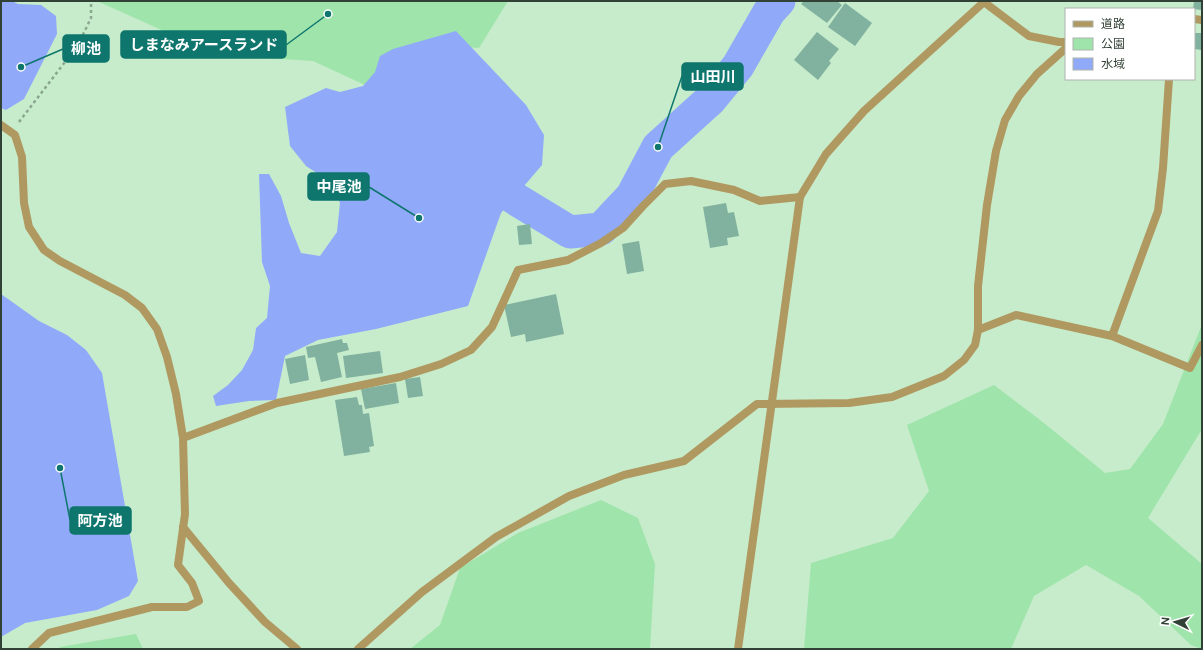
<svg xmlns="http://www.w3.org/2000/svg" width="1203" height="650" viewBox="0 0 1203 650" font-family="'DM Sans','Noto Sans JP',sans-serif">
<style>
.green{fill:#9fe4ab}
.water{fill:#90aaf9}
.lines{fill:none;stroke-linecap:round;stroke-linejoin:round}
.river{stroke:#90aaf9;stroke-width:33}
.building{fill:#81b19f}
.path{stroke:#8aa68f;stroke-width:2.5;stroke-dasharray:3 3;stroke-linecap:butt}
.minor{stroke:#af9960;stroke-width:8}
.leader{fill:none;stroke:#0f766e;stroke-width:1.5}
.callout-dot{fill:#0f766e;stroke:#fff;stroke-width:1.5}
.callout{fill:#0f766e;stroke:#0f766e;stroke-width:1.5}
.callout-label{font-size:15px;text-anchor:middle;font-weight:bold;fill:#fff}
</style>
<rect width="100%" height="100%" fill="#c7eccc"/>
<g class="green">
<polygon points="97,1 508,1 479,48 453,46 395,99 313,61 217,55"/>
<polygon points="1202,324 1202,429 1148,518 1202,564 1202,649 1191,645 1139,596 1086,565 1034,596 1011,649 804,649 811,563 893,538 929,491 907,425 994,385 1044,423 1105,473 1130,469 1163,424"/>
<polygon points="601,500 638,518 655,564 650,649 410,649 440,625 460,568 518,533"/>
<polygon points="136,634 143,649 58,649 60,647"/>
</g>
<g class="water">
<polygon points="1,1 12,1 18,4 41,5 56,16 57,34 24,99 6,110 1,108"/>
<polygon points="456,31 526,105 544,135 542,165 501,213 468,306 376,329 318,340 285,356 276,400 249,401 216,406 213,396 228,385 242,370 253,350 256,328 267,318 270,286 262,262 259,174 269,174 281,196 289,223 301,253 320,256 337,232 340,203 329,181 306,166 290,146 285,107 326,88 340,92 363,86 375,72 380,56 393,49"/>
<polygon points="1,294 39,321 67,335 86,350 102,373 138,581 129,596 97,610 25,623 1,637"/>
</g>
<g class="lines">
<polyline class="river" points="514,198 570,232 601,229 632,196 658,147 710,100 738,66 769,12 779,1"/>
</g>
<g class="building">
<polygon points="804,1 837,1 842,5 827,23 801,4"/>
<polygon points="1194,1 1202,1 1202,10 1193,9"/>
<polygon points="845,3 872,23 855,46 828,27"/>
<polygon points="817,32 839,49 829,61 831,63 818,80 794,60"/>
<polygon points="1194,33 1202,33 1202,50 1194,49"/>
<polygon points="726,203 728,213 734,212 739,236 727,238 728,245 710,248 703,207"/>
<polygon points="530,224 532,244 519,245 517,226"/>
<polygon points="639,241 644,271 627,274 622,244"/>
<polygon points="556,294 564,334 526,342 525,334 511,337 504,305"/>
<polygon points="342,339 343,343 347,343 349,350 337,353 342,377 321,382 315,357 308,358 306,347"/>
<polygon points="380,351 383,373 346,378 343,356"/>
<polygon points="305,355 309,380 290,384 285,359"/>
<polygon points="420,377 423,396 408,398 405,379"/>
<polygon points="396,383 399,403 365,409 361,389"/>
<polygon points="357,397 359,405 362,405 363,414 369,413 374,446 369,447 370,452 344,456 335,400"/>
</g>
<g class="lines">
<polyline class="path" points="19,122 78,45 91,18 91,1"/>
<g class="minor">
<polyline points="984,2 1029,36 1059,42 1066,42"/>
<polyline points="1194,19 1202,20"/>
<polyline points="1,125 15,135 22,157 24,203 29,227 44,250 60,261 125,295 142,308 157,329 167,357 176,394 183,438"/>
<polyline points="978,330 1016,315 1112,336 1158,211 1163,168 1169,79"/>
<polyline points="1112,336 1190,368 1202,345"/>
<polyline points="183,527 229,583 265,622 297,649"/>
<polyline points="32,649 49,633 152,607 187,607 199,601 192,583 178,565 185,514 183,438 277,403 400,377 441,364 471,350 492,327 518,270 568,260 601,243 623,228 643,206 665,184 691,181 734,190 760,201 800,197"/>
<polyline points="358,649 422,592 496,537 569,496 624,475 684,461 757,404 849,403 892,397 944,376 964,360 975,345 978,330 978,286 987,205 996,151 1005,120 1019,96 1037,74 1066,48"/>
<polyline points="738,649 800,197 826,154 864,111 985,1"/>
</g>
</g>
<path class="leader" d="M328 14L286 45M21 67L63 49M658 147L682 76M419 218L369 187M60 468L70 520"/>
<g class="callout-dot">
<circle cx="328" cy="14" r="4"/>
<circle cx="21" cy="67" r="4"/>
<circle cx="658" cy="147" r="4"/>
<circle cx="419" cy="218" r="4"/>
<circle cx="60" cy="468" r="4"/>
</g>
<g class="callout">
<rect x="121" y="31" width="165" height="27" rx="4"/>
<rect x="63" y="35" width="46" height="27" rx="4"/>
<rect x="682" y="63" width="61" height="27" rx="4"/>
<rect x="308" y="173" width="61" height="27" rx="4"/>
<rect x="70" y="507" width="61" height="27" rx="4"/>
</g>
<g class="callout-label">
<text x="204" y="50">しまなみアースランド</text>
<text x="86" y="54">柳池</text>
<text x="713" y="82">山田川</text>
<text x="339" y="192">中尾池</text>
<text x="100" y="526">阿方池</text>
</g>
<rect width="1203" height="650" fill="none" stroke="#324135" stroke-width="4"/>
<rect x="1065" y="8" width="130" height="72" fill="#ffffff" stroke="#adb3ae"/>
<rect x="1073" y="21" width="20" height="6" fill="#af9960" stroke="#adb3ae"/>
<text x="1101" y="28" font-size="12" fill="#324135">道路</text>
<rect x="1073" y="38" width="20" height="12" fill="#9fe4ab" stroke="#adb3ae"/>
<text x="1101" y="48" font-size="12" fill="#324135">公園</text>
<rect x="1073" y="58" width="20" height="12" fill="#90aaf9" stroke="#adb3ae"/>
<text x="1101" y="68" font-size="12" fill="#324135">水域</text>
<g transform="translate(1175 622) rotate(275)" stroke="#ffffff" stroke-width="3" paint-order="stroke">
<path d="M0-3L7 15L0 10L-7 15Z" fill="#324135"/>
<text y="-6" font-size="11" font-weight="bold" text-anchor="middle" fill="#324135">N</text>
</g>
</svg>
